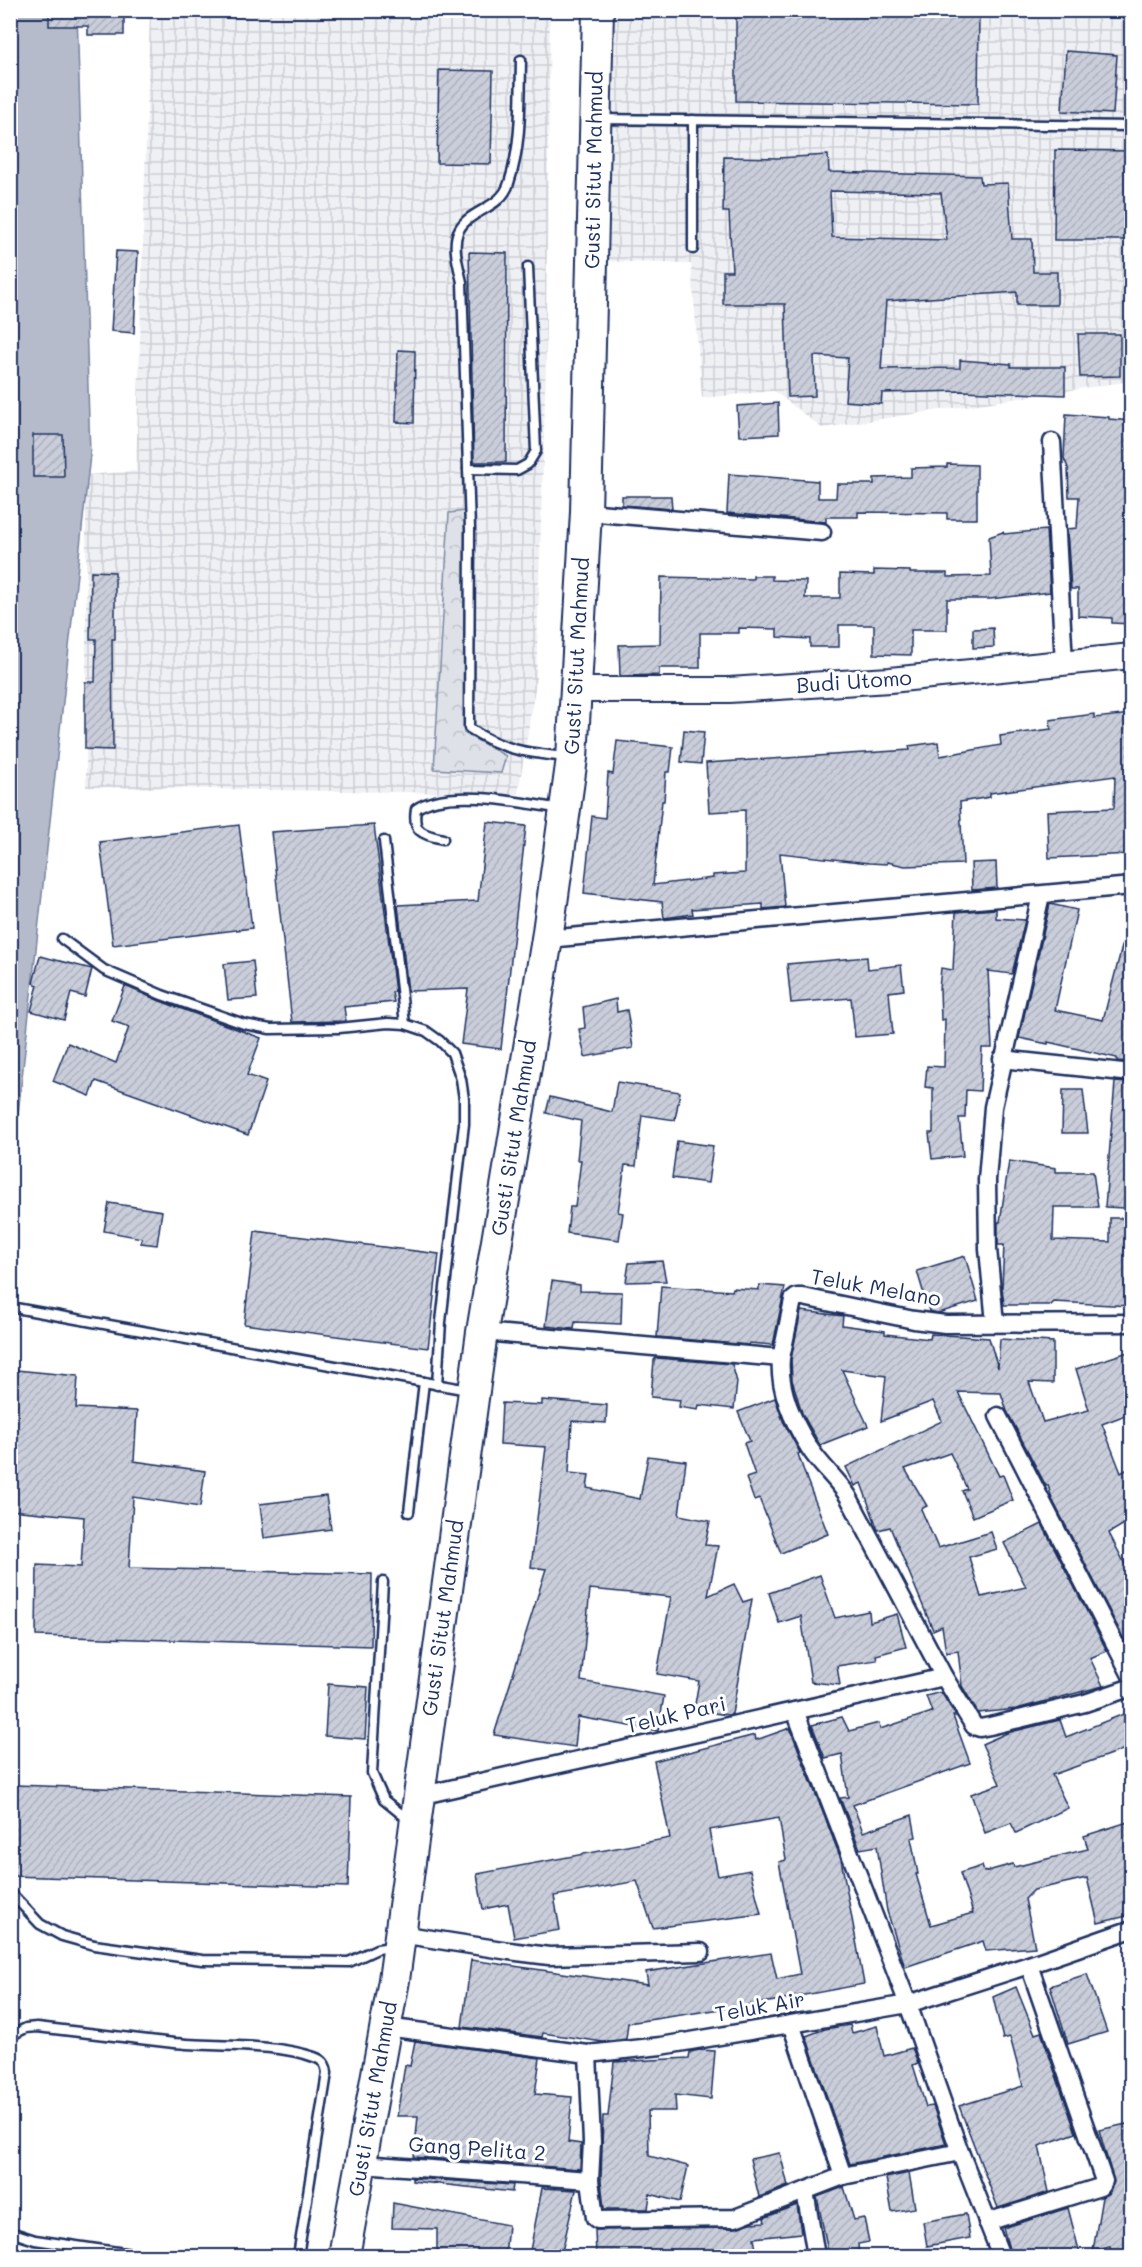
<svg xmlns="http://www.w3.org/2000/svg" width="1142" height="2267" viewBox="0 0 1142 2267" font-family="Mali,sans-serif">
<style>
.industrial{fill:url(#industrial-grid)}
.park{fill:url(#park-crowns);stroke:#7c88a2;stroke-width:1.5}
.water{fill:#b5bbca;stroke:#77839f;stroke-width:1.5}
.building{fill:url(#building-hatch);stroke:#1b2f5e;stroke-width:1.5;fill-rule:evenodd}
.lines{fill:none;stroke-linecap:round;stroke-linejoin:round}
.lane-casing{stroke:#1b2f5e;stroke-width:13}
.street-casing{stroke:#1b2f5e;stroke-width:21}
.secondary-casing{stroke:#1b2f5e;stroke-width:28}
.highway-casing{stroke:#1b2f5e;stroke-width:34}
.lane{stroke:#fff;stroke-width:8}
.street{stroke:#fff;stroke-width:16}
.secondary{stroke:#fff;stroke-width:24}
.highway{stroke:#fff;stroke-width:30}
.labels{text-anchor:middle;stroke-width:6;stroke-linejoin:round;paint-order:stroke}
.street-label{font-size:21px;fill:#1b2f5e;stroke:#fff}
</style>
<defs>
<pattern id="industrial-grid" width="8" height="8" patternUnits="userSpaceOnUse" patternTransform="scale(1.5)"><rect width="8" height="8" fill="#eff0f4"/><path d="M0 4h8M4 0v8" fill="none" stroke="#ccced4"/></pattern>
<pattern id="park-crowns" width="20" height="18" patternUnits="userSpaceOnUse" patternTransform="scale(1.5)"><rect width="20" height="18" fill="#dee1e7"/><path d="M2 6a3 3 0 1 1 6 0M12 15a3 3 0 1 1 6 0" fill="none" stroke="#bec1c9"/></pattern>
<pattern id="building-hatch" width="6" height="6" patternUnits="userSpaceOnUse" patternTransform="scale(1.5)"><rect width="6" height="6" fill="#caceda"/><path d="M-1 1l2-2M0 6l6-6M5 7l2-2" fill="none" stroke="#adb1be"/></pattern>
</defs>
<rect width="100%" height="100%" fill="#fff"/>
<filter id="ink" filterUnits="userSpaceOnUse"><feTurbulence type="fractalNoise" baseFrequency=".0167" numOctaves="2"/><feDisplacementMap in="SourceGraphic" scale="12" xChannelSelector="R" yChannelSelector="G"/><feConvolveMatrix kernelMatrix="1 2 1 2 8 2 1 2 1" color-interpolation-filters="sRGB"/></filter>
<g filter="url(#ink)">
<g class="industrial">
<polygon points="150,11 550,11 545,398 536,682 518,794 86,787 86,475 136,471"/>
<polygon points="606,11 1131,11 1131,381 822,428 774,391 702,398 691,264 599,261"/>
</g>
<polygon class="park" points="465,511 464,733 506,756 501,773 434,769 449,513"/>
<polygon class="water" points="11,11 77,11 90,455 11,1178"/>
<g class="building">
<polygon points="49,10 124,10 124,35 88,35 88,26 49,26"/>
<polygon points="736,10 979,10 978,104 736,101"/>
<polygon points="1066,51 1117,55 1113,114 1062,111"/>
<polygon points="439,70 493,71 491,164 437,163"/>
<polygon points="1055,150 1131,151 1131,240 1054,240"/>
<path d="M 828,155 L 829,172 L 980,176 L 981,184 L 1008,183 L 1012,239 L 1032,239 L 1033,272 L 1057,272 L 1057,305 L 1017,305 L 1017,292 L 886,301 L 881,369 L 960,368 L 960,360 L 1011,364 L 1011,367 L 1065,367 L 1065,395 L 962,391 L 882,393 L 881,404 L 845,401 L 848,358 L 814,356 L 815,396 L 788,397 L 785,304 L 723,304 L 723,271 L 732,271 L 729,212 L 723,212 L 724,157 L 778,158 ZM 830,191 L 941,193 L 947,240 L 832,237 Z"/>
<polygon points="116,251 138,252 134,333 111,331"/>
<polygon points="469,252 507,253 506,462 474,462"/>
<polygon points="1078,334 1120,334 1120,376 1080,377"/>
<polygon points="398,350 415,351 414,423 396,422"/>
<polygon points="778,403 779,434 739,436 737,406"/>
<polygon points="1066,414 1109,417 1109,419 1131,421 1128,451 1131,451 1131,624 1112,623 1112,618 1078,616 1078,589 1071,589 1067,529 1077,528 1079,497 1069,497 1068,468 1064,458"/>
<polygon points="33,435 63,435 64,477 33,477"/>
<polygon points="947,464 977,465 977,519 947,519 947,513 858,512 858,517 826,517 826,522 727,513 729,474 818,481 818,498 836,498 837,484 874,484 874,478 911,477 911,468 947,467"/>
<polygon points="622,496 671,496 672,509 622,505"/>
<polygon points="1046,530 1050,592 990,599 947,599 947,630 911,630 911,655 874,654 874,625 839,625 839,647 810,647 810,639 777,637 777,629 739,628 739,633 700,633 700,668 659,668 659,675 620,676 619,645 660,644 661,577 753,579 753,576 772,576 772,580 806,581 805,598 840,598 840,574 874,575 874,570 910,571 910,573 947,573 947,577 991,576 989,537 1003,532 1004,534"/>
<polygon points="91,571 115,572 115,639 112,639 113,750 85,749 85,682 95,682 96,639 90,639"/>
<polygon points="993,628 994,647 973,648 973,629"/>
<polygon points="1094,714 1094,718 1131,714 1131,854 1049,858 1047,811 1114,808 1115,776 990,793 990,797 960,802 963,864 905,866 887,862 887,864 869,863 780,853 785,907 763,909 763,904 692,909 693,914 664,918 662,902 584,893 592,816 605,818 608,773 613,774 617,741 673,747 670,772 666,772 664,801 662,801 653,885 713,878 713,875 745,873 745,810 709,812 706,763 910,750 909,746 938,742 940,756 1001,745 1000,736 1051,729 1050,720"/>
<polygon points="684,730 704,732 701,764 681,762"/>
<polygon points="487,822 526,826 501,1049 461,1044 468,989 408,991 398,905 478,901"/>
<polygon points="239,825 252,928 113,945 100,842"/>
<polygon points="374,825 395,992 392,992 394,1002 344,1007 346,1021 292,1022 271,832"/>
<polygon points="996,862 997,888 972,890 971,863"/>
<polygon points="1050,904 1077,910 1055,1010 1103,1020 1126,931 1131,932 1131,1062 1117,1061 1117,1058 1048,1042 1048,1044 1019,1038"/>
<polygon points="996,909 996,918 1025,920 1012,974 988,971 992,1048 982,1048 980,1091 966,1090 965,1118 959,1118 963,1156 932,1159 929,1133 933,1133 933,1088 925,1087 927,1066 944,1067 945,1019 941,1020 940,989 939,989 941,968 953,970 956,912"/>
<polygon points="40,956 92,969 85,997 71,993 64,1020 31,1011 38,985 33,983"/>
<polygon points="867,957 868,969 901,965 904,990 889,992 893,1034 855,1037 851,998 791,1003 787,964"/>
<polygon points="253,961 257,998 228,1000 224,964"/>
<polygon points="125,986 160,1001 261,1038 247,1075 266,1082 248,1135 96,1081 90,1096 53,1081 68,1043 116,1063 129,1027 112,1021"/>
<polygon points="616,999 617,1012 627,1010 633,1048 585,1057 579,1029 585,1028 583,1007"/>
<polygon points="617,1082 680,1092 675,1120 642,1115 636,1166 625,1165 618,1212 623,1213 619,1240 567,1233 570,1207 575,1207 581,1160 577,1160 581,1121 546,1113 550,1097 612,1112"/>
<polygon points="1115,1082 1131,1083 1131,1166 1126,1166 1124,1208 1105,1207"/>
<polygon points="1063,1090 1083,1090 1088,1133 1062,1133"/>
<polygon points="677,1141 713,1146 708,1183 672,1178"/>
<polygon points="1009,1161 1056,1168 1056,1172 1093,1172 1098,1207 1054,1207 1053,1240 1110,1242 1110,1218 1131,1218 1131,1306 1054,1302 1051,1305 1004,1305 1002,1287 1004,1245 998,1245 998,1222 1000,1222"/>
<polygon points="109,1203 162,1211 157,1245 141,1243 142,1238 104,1231"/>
<polygon points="255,1231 439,1254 428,1348 244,1324"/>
<polygon points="965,1256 978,1301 938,1313 929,1311 917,1271"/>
<polygon points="662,1261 666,1281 626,1282 629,1263"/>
<polygon points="552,1281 580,1285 580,1291 622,1292 621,1324 575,1322 574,1329 546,1326"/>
<polygon points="759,1285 785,1287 773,1345 749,1343 749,1345 657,1337 661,1286 732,1291 733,1288 759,1290"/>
<polygon points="801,1311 843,1316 842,1325 885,1331 885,1334 930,1339 931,1334 989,1338 998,1368 1000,1339 1053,1342 1053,1383 1029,1382 1043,1422 1089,1410 1076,1369 1131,1351 1131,1413 1102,1424 1121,1473 1131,1467 1131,1520 1109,1533 1131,1576 1131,1641 1126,1643 1052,1499 1048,1485 1046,1486 1007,1411 1001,1393 958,1392 999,1476 1003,1475 1013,1500 973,1517 962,1491 967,1489 950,1453 905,1469 927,1506 921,1509 938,1548 991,1532 997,1549 969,1557 981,1597 1026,1587 1004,1543 1042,1524 1107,1651 1090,1658 1103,1686 1016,1709 978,1713 962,1686 958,1651 946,1653 942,1626 933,1630 890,1527 878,1530 861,1483 855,1486 846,1467 942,1421 933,1401 881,1421 886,1376 842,1370 868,1426 820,1445 802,1413 792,1380 791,1359"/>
<polygon points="656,1358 732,1364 737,1382 734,1409 699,1405 698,1410 679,1407 680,1400 651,1397 654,1360"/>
<polygon points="16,1370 78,1376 76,1408 137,1411 134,1461 205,1471 200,1507 133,1497 129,1568 372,1574 371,1646 36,1636 37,1565 81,1567 84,1517 10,1510 10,1443"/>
<polygon points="775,1398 783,1421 800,1453 798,1454 807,1480 828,1534 781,1553 759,1498 754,1500 746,1478 755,1475 744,1443 750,1441 738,1412"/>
<polygon points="542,1400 607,1405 606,1423 572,1421 569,1473 589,1475 587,1488 640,1499 648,1456 686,1461 679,1515 710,1521 705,1545 718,1546 708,1596 734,1584 743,1602 752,1599 732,1714 727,1715 694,1710 699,1681 657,1674 671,1597 590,1589 581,1681 664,1696 658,1731 578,1717 575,1747 494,1735 546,1569 531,1567 546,1447 500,1444 502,1403 542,1405"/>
<polygon points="326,1496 331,1529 264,1538 260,1504"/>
<polygon points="820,1575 835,1618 869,1611 870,1622 897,1614 906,1647 876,1655 877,1660 837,1666 840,1685 811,1682 801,1616 779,1623 769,1593"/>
<polygon points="328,1684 368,1687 365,1739 325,1736"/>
<polygon points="941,1692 956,1716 953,1716 970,1763 853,1805 863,1832 912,1815 916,1837 911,1838 918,1874 916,1874 931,1925 973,1913 960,1873 982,1866 984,1872 1013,1864 1014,1867 1088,1849 1084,1836 1131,1821 1131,1915 1098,1923 1087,1878 1034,1890 1025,1899 1035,1947 986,1951 983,1941 905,1967 887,1911 877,1846 860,1849 840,1798 848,1797 842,1754 825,1758 812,1725 842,1717 849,1731 879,1723 880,1729 932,1712 926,1696"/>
<polygon points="1131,1711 1131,1747 1052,1775 1068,1808 1016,1833 1011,1823 985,1833 971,1794 1000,1784 982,1744 1007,1733 1060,1720 1066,1737"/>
<polygon points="790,1728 841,1859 864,1984 788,1998 788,1999 628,2023 626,2039 603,2042 543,2033 542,2037 462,2027 471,1960 648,1985 646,1972 771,1953 777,1979 800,1974 779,1862 786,1860 779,1818 709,1830 718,1876 750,1870 761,1914 653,1928 637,1881 554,1896 560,1930 514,1938 508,1904 483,1909 477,1874 670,1838 654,1761 755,1735 756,1740"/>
<polygon points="15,1785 351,1797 348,1887 12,1876"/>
<polygon points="1087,1974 1107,2032 1068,2044 1050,1986"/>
<polygon points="1016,1987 1035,2034 1041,2032 1076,2133 1039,2146 1049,2192 998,2208 959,2106 1023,2086 1010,2037 1003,2039 993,1997"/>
<polygon points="850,2025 852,2033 877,2026 884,2056 912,2048 918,2063 913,2065 926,2107 933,2106 946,2144 850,2164 806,2036 825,2029"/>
<polygon points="415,2041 540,2058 535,2094 572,2097 568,2142 581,2144 580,2169 414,2157 418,2116 397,2116 405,2065 410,2066"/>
<polygon points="700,2050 715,2051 711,2099 675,2095 676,2111 648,2111 649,2156 688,2166 680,2202 650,2194 648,2209 604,2209 601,2180 603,2116 608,2116 614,2062 689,2058 690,2052"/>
<polygon points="1131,2123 1131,2256 1112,2256 1110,2247 1093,2251 1102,2197 1109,2193 1114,2182 1099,2130"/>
<polygon points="780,2153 788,2186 759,2197 750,2159"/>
<polygon points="909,2173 915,2208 892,2212 886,2178"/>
<polygon points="412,2178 513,2185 512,2192 412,2181"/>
<polygon points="844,2187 854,2220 864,2218 869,2242 858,2244 859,2256 829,2256 817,2197"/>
<polygon points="542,2188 576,2190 561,2256 529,2256"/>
<polygon points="393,2203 508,2225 505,2256 437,2256 437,2229 392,2228"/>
<polygon points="797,2205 801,2233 754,2238 757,2256 596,2256 595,2230 736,2228 751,2223 765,2222 764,2218"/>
<polygon points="1068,2208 1080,2254 1069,2256 1011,2256 1003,2228"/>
<polygon points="966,2214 970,2238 927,2246 923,2222"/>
</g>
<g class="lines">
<g class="lane-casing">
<g id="lane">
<path d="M 521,60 C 520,101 522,144 509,183 C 501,210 468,209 458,232 C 452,247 459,268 462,282 L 470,529 L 469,728 C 501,750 528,753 566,757"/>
<polyline points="599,119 1132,126"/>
<polyline points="693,120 693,249"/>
<polyline points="468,469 517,470 528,464 536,451 528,267"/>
<path d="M 443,839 C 423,834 412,833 416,809 C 446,787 525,803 561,809"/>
<polyline points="384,841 405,1024"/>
<polyline points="62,939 104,970 162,995 244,1024 270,1029 339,1028 388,1023 405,1024 426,1031 440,1041 452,1053 461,1079 464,1099 464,1124 441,1322 437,1385"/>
<polyline points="10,1307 468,1390"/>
<polyline points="409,1512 424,1382"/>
<polyline points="383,1582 372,1773 384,1800 410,1821"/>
<polyline points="10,1892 40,1924 62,1936 94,1945 202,1960 349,1962 377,1949 392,1947"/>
<path d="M 10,2036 L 26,2028 L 37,2027 C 83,2032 128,2038 174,2043 C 217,2047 274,2043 314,2057 C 323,2060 326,2064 327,2073 L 298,2256"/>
<polyline points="10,2232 35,2240 145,2256"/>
</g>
</g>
<g class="street-casing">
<g id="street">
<polyline points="1052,442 1064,663"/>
<polyline points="586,512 822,532"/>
<polyline points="547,939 1132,886"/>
<polyline points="1002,1059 1132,1073"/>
<polyline points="995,1323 988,1249 987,1180 993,1107 1041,895"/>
<polyline points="482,1332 781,1358 793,1300 797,1297 803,1297 914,1320 945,1324 1132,1323"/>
<path d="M 781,1358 C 778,1390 793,1422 810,1449 C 821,1466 837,1479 848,1496 L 944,1677 L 974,1726 L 980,1728 L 990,1726 L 1085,1703 L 1132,1687"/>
<polyline points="998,1416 1132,1677"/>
<polyline points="795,1711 908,2004 960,2152 1001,2256"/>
<polyline points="419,1796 944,1677"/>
<polyline points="400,1934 509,1951 549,1956 701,1952"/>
<polyline points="791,2024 843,2176"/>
<polyline points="386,2027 588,2054 661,2046 908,2004 1029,1965 1132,1929"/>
<polyline points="588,2054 592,2142 590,2180 595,2218 598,2220 735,2218 843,2176 960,2152"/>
<polyline points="361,2164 590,2180"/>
<polyline points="805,2191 816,2256"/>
<polyline points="987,2222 1100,2187 1104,2181 1029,1965"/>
</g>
</g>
<g class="secondary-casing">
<polyline id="secondary" points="576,690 729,690 890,680 1132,656"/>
</g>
<g class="highway-casing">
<polyline id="highway" points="344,2256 394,1980 482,1332 547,939 572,758 586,512 598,10"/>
</g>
<use href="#lane" class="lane"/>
<use href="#street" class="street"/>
<use href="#secondary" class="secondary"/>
<use href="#highway" class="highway"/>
</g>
</g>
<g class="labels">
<g class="street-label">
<text transform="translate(594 170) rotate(-89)" y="7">Gusti Situt Mahmud</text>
<text transform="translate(577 656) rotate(-87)" y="7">Gusti Situt Mahmud</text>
<text transform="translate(854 682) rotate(-4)" y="7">Budi Utomo</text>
<text transform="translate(514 1138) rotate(-81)" y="7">Gusti Situt Mahmud</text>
<text transform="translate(876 1288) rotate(10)" y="7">Teluk Melano</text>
<text transform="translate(443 1618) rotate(-82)" y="7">Gusti Situt Mahmud</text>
<text transform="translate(676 1715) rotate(-13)" y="7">Teluk Pari</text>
<text transform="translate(760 2007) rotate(-10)" y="7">Teluk Air</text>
<text transform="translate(373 2099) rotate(-80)" y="7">Gusti Situt Mahmud</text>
<text transform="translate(477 2149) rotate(4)" y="7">Gang Pelita 2</text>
</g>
</g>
<rect width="1142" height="2267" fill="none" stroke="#fff" stroke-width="36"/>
<rect x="18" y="18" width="1106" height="2231" fill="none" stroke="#1b2f5e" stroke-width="2" filter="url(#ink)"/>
</svg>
